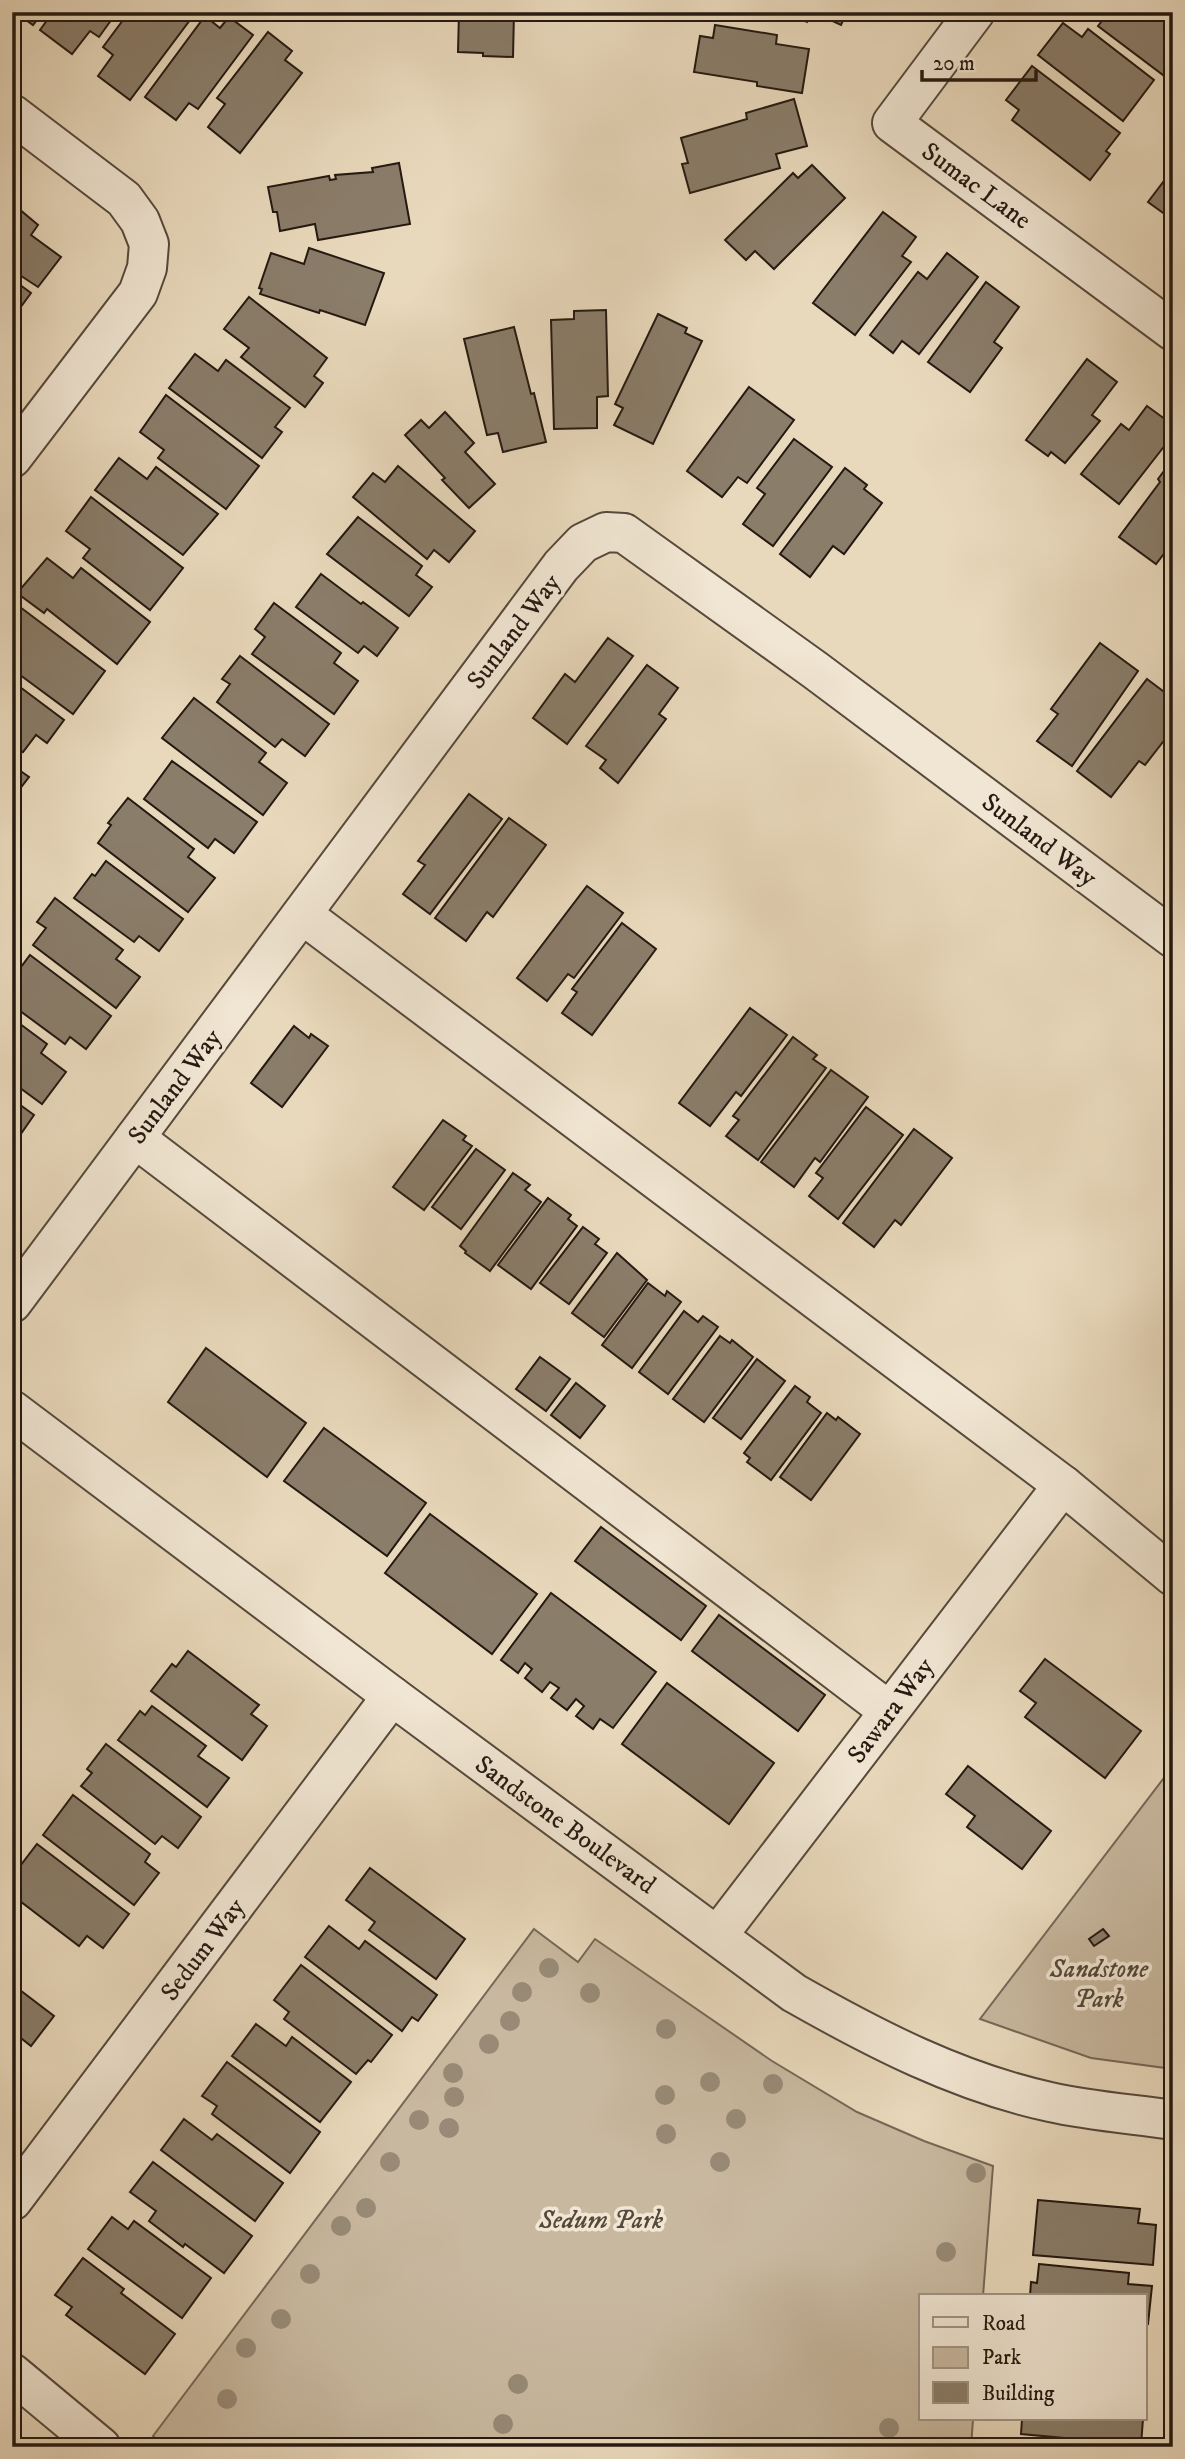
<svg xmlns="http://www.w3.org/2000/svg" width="1185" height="2459" viewBox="0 0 1185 2459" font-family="'IM FELL DW Pica',serif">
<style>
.green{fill:#c8b89f;stroke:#766858;stroke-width:2}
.building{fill:#8a7d6a;stroke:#241911;stroke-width:2}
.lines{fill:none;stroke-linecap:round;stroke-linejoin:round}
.minor-casing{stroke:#55493c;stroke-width:42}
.minor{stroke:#f1e6d3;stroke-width:38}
.tree{fill:#988a76}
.labels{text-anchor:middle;stroke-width:7;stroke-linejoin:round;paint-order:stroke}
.street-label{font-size:26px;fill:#241911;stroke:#f1e6d3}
.park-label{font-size:26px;font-style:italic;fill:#55493c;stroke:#f1e6d3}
</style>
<rect width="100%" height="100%" fill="#e9d9bc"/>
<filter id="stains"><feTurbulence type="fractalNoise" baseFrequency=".00286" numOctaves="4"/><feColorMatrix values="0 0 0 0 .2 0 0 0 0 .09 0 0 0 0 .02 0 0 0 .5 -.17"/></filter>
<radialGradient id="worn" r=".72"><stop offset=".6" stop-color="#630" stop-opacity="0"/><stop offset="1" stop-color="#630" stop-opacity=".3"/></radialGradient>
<g class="green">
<polygon points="1173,1766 1173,2069 1091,2058 980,2019"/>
<polygon points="534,1929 578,1962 595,1939 772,2061 857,2112 924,2141 993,2166 983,2296 921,2296 921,2419 973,2419 971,2447 166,2447 153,2436"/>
</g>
<g class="building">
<polygon points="15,12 43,12 33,25"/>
<polygon points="53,12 117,12 99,37 90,31 72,54 40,30"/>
<polygon points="129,12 196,12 130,100 98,76 113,55 103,47"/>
<polygon points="459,12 514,12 513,57 483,56 483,53 458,52"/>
<polygon points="786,12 812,12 807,22"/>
<polygon points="813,12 847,12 841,25"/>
<polygon points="1099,12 1170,12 1173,15 1173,70 1167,78 1098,26 1105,17"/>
<polygon points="205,16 220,28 229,17 253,35 198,109 189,103 176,120 145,97"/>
<polygon points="1063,23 1082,37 1088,29 1154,80 1123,121 1038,55"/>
<polygon points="715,25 777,35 776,44 809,49 802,93 757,86 757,82 694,72 700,36 713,38"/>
<polygon points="268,32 292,51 285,60 302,73 240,153 208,127 225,104 217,98"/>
<polygon points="1032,66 1120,133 1106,151 1110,154 1090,180 1012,120 1019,110 1006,100"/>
<polygon points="794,99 807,146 776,154 780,168 690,193 682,164 688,163 681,138 747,119 746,113"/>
<polygon points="399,163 410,224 318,240 315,224 280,231 277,212 273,212 268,187 329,176 330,180 336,179 335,175 373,172 372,168"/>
<polygon points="812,165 845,198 774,269 755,251 746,260 725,240 793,173 798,178"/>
<polygon points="1173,169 1173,220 1148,202"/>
<polygon points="12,203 38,225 31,235 61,257 38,287 12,270"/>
<polygon points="883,212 916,237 902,256 911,262 855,335 813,303"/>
<polygon points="309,248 384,273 365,325 320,310 319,313 260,294 262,289 259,288 271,253 304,264"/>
<polygon points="947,253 978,277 919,354 902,341 893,353 870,335 918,272 927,279"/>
<polygon points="12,279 31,293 12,319"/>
<polygon points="986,282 1019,307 994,342 1002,348 970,392 928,362"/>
<polygon points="249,297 327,358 314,376 323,383 305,407 241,357 249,348 224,329"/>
<polygon points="606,310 608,396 597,397 597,428 554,429 551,320 574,319 574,311"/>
<polygon points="658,314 687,328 685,333 702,341 653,444 614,425 623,408 615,404"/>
<polygon points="514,327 531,394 534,393 546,442 503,452 498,433 487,435 464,339"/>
<polygon points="195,354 218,371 226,360 290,408 275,427 282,432 262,458 169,388"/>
<polygon points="1087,359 1117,382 1092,415 1100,421 1065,463 1051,452 1048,456 1026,440"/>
<polygon points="749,387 794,420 747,483 738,477 722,497 687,471"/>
<polygon points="166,395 259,466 226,509 158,458 164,450 140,432"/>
<polygon points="1147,406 1173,425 1173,435 1119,504 1081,474 1121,424 1129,430"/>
<polygon points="445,412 474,443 465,452 495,484 469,508 442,480 445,478 405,435 421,420 429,428"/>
<polygon points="794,439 832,467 773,546 743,524 765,494 757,488"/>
<polygon points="119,458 147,479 156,467 218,514 183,555 95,490"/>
<polygon points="1173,459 1173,542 1156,564 1119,537 1160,482 1158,479"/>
<polygon points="398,466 475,531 449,562 434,550 427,559 353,497 373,473 385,482"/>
<polygon points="845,468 867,485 864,489 882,503 844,554 833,546 810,577 780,554"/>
<polygon points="91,497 183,568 150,610 83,558 90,549 66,531"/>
<polygon points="358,517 422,566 416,575 432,587 409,616 327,554"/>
<polygon points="47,558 73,578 81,568 150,622 117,664 47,609 44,613 17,593"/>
<polygon points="321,574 361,604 363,602 398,628 377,656 364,646 358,653 296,607"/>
<polygon points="12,601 105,671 73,714 12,669"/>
<polygon points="274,603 341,653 334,663 358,681 334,714 252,654 265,637 255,629"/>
<polygon points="608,638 633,656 567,744 533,718 565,674 575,682"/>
<polygon points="1100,643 1138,671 1072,766 1037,741 1058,714 1051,709"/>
<polygon points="240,656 329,724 305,756 282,739 275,747 217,702 230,684 222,679"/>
<polygon points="647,665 678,688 659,714 666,719 618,783 600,768 606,760 586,746"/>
<polygon points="1147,679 1163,691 1165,688 1173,693 1173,729 1145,765 1139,761 1111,797 1077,771"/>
<polygon points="12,681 64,720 47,743 36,735 23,752 12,744"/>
<polygon points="194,698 266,753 259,762 287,783 263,815 162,738"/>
<polygon points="172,761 257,822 234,853 215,839 208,848 144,799"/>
<polygon points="12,765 29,777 12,799"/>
<polygon points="469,794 502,819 430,914 403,894 425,865 418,861"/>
<polygon points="128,798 194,849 188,857 215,878 188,912 98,843 111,825 108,823"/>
<polygon points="509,818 546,845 493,917 487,912 466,941 435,918"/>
<polygon points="106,861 183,919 159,951 139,936 134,942 74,898 92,874 95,876"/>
<polygon points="587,886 623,913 574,978 568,974 547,1001 517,978"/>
<polygon points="55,898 123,950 116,959 140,977 116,1008 33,945 46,928 37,922"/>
<polygon points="622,923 656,949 592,1035 562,1013 577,992 572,989"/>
<polygon points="30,955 111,1016 86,1049 70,1037 65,1044 12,1005 12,967 18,971"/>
<polygon points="750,1008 787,1035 741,1096 736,1092 710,1126 679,1103"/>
<polygon points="12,1018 47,1044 41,1053 66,1072 42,1104 12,1082"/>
<polygon points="294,1026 309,1038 311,1034 328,1046 282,1107 251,1083"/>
<polygon points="793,1037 817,1055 813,1059 826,1068 758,1160 726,1136 739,1120 733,1116"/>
<polygon points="831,1070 868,1097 820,1162 815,1158 794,1187 761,1162"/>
<polygon points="12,1099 34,1115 16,1141 12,1139"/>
<polygon points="866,1107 903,1135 838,1219 809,1196 823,1178 816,1173"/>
<polygon points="443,1120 466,1136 463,1140 472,1146 424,1210 393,1187"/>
<polygon points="914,1129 952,1158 901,1225 895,1220 874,1247 843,1223"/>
<polygon points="476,1149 505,1170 461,1229 432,1207"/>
<polygon points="513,1173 530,1185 525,1190 541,1202 490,1271 465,1253 466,1251 460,1246"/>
<polygon points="548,1198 571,1215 568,1219 577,1226 531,1289 498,1265"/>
<polygon points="583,1227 599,1239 595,1244 607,1253 569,1304 540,1283"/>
<polygon points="617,1253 647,1280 604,1337 572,1313"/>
<polygon points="648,1283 665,1296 667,1291 681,1302 632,1368 602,1345"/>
<polygon points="684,1311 698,1322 703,1316 718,1327 668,1394 639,1372"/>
<polygon points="720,1336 730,1343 732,1340 753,1357 704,1422 673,1399"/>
<polygon points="206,1348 306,1423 267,1477 168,1402"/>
<polygon points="540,1357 570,1379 546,1411 516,1389"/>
<polygon points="757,1359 785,1381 741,1439 713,1418"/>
<polygon points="576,1383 605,1406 580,1438 551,1415"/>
<polygon points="795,1386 810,1397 807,1402 821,1413 771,1480 747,1462 750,1458 744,1453"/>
<polygon points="827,1413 836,1420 838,1417 860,1434 811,1500 780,1477"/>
<polygon points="324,1428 426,1503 387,1556 284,1481"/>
<polygon points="430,1514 537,1594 492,1654 385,1573"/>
<polygon points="601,1527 706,1606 681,1640 575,1561"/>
<polygon points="551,1593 656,1672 613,1728 600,1719 593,1729 576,1716 584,1706 576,1699 567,1710 551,1698 559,1688 550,1682 542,1692 525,1678 532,1669 525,1663 518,1673 501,1660"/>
<polygon points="719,1615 825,1695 798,1731 692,1651"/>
<polygon points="188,1651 259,1705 251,1714 267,1726 242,1760 151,1691 172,1664 176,1667"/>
<polygon points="1045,1659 1141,1731 1105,1778 1025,1717 1036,1703 1020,1691"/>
<polygon points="667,1683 774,1763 729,1824 622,1744"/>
<polygon points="152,1706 206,1746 198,1756 229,1778 207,1807 118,1740 140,1711 145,1715"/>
<polygon points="106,1744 201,1817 178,1848 162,1836 155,1844 81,1786 92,1773 87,1769"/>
<polygon points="968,1766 1051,1831 1022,1869 967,1827 975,1816 946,1794"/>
<polygon points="73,1795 150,1854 145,1862 159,1873 134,1905 43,1835"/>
<polygon points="37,1844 129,1914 103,1948 87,1936 79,1946 12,1895 12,1885 18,1877 14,1874"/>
<polygon points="370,1868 465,1939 436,1979 369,1930 375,1922 346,1900"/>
<polygon points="329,1926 359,1949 365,1941 437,1995 418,2021 412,2017 402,2031 305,1957"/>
<polygon points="1103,1929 1109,1936 1094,1946 1089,1939"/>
<polygon points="301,1965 392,2035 371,2062 368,2060 356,2074 284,2019 289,2012 274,2000"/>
<polygon points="12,1984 54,2016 31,2046 12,2031"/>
<polygon points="256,2024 286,2046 292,2037 351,2082 320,2122 232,2056"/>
<polygon points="227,2062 320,2132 290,2173 212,2114 217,2106 202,2096"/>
<polygon points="184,2119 212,2140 217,2134 283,2183 255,2221 161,2150"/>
<polygon points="153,2162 252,2236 224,2273 185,2244 183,2247 149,2221 156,2211 130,2192"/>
<polygon points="1038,2200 1140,2209 1138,2223 1156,2225 1153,2265 1033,2255"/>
<polygon points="112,2217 128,2229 134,2221 211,2278 182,2318 88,2249"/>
<polygon points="83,2258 124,2289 121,2293 175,2334 145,2374 66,2315 72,2307 55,2295"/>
<polygon points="1039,2264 1129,2273 1128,2284 1152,2286 1148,2324 1145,2324 1145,2296 1030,2296 1031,2282 1037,2283"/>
<polygon points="1022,2419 1143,2419 1141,2445 1021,2434"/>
</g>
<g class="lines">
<g class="minor-casing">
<g id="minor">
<polyline points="975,12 892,123 1173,331"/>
<polyline points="12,114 124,199 140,221 149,244 147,268 138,293 12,458"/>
<polyline points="303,915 1063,1485 1173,1576"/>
<polyline points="135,1138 889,1711"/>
<polyline points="12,1303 561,566 583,543 606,532 624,533 815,670 1173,938"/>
<path d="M 12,1410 L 392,1696 L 794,1993 C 875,2039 958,2082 1050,2102 C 1090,2111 1132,2114 1173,2120"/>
<polyline points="718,1935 1063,1485"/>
<polyline points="12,2201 392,1696"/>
<polyline points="12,2373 101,2447"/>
</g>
</g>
<use href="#minor" class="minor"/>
</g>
<g class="tree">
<circle cx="549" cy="1968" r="10"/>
<circle cx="522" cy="1992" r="10"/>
<circle cx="590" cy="1993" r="10"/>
<circle cx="510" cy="2021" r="10"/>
<circle cx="666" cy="2029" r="10"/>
<circle cx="489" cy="2044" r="10"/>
<circle cx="453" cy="2073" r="10"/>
<circle cx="710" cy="2082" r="10"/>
<circle cx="773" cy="2084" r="10"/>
<circle cx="665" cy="2095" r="10"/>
<circle cx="454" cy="2097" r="10"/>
<circle cx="736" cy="2119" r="10"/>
<circle cx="419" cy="2120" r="10"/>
<circle cx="449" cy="2128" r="10"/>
<circle cx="666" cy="2134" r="10"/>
<circle cx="390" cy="2162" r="10"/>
<circle cx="720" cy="2162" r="10"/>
<circle cx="976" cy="2173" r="10"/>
<circle cx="366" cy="2208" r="10"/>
<circle cx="341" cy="2226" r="10"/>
<circle cx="946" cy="2252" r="10"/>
<circle cx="310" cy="2274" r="10"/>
<circle cx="281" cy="2319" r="10"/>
<circle cx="246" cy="2348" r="10"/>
<circle cx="518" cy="2384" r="10"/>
<circle cx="227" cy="2399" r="10"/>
<circle cx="503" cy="2424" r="10"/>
<circle cx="889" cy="2428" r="10"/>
</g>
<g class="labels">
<g class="street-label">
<text transform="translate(977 185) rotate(36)" y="9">Sumac Lane</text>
<text transform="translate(513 631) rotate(-53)" y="9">Sunland Way</text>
<text transform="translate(1040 839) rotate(37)" y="9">Sunland Way</text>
<text transform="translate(174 1086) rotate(-53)" y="9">Sunland Way</text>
<text transform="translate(890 1710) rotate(-53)" y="9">Sawara Way</text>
<text transform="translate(566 1824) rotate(36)" y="9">Sandstone Boulevard</text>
<text transform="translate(202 1949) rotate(-53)" y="9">Sedum Way</text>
</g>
<g class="park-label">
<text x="1099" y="1977">Sandstone<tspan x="1099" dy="30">Park</tspan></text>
<text x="601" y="2228">Sedum Park</text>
</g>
</g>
<rect width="1185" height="2459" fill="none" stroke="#e9d9bc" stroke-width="42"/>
<rect x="14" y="14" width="1157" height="2431" fill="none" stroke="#241911" stroke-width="3.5"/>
<rect x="21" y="21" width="1143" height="2417" fill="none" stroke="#241911" stroke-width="2"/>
<rect x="919" y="2294" width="228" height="126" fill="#f1e6d3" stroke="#9f9485" stroke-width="2"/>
<rect x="933" y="2317" width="35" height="10" fill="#f1e6d3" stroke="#9f9485" stroke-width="2"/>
<text x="982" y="2330" font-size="21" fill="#241911">Road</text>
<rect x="933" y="2347" width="35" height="21" fill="#c8b89f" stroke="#9f9485" stroke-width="2"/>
<text x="982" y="2364" font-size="21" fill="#241911">Park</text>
<rect x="933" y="2382" width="35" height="21" fill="#8a7d6a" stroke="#9f9485" stroke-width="2"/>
<text x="982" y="2400" font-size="21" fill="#241911">Building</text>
<path d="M922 70v10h114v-10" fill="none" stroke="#241911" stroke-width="3.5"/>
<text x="933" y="70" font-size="21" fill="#241911" stroke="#f1e6d3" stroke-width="5" paint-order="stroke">20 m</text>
<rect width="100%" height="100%" filter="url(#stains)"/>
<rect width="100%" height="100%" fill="url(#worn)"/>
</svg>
